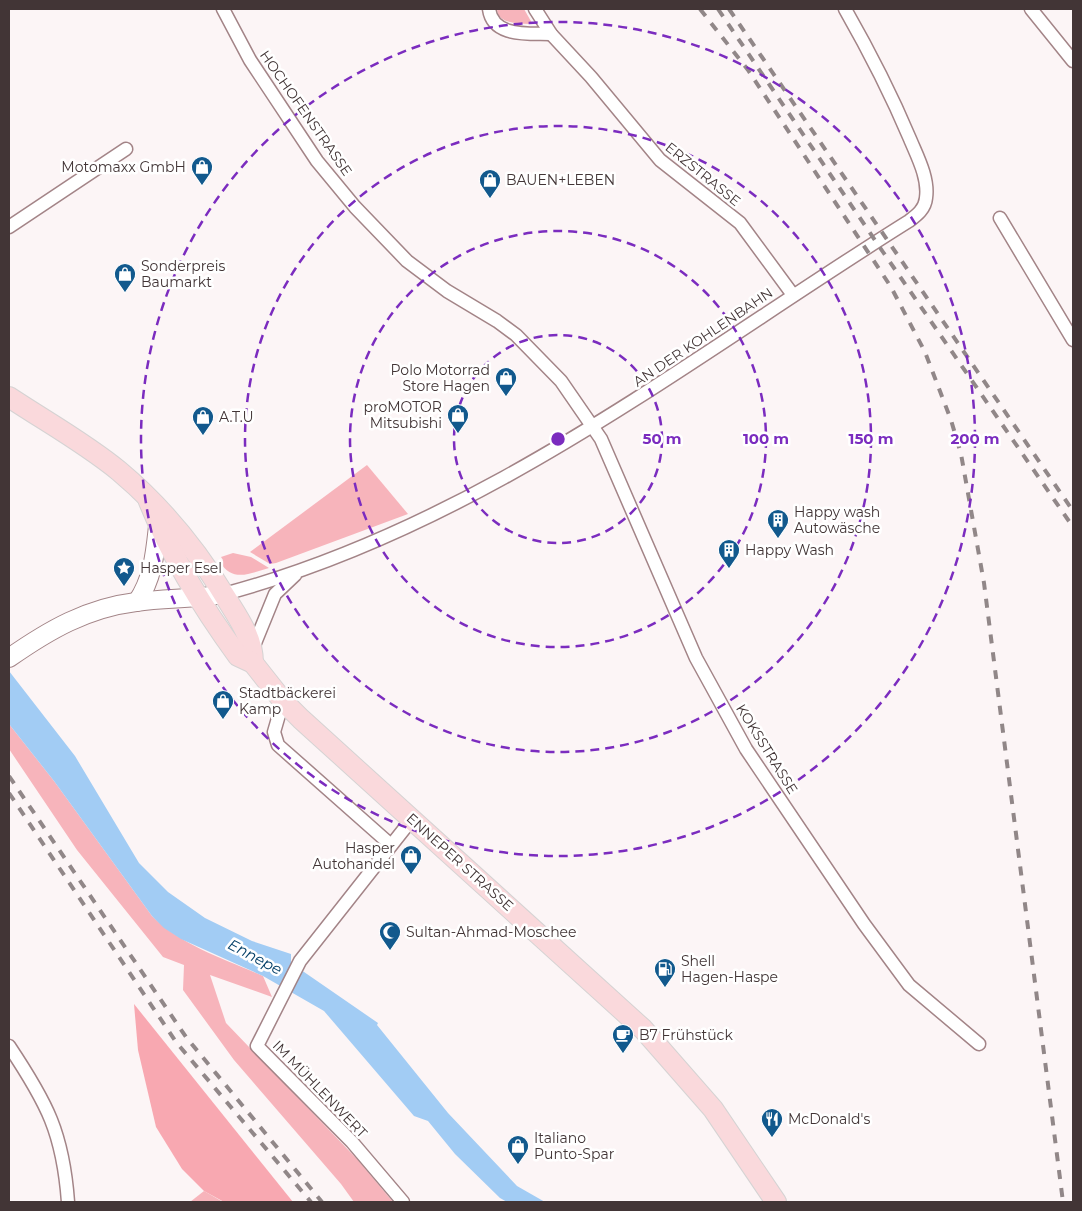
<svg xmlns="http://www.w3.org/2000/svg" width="1082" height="1211" viewBox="0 0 1082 1211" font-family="Montserrat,sans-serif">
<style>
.green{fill:#f7b4bb}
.forest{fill:#f8a8b1}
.water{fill:#a2ccf4}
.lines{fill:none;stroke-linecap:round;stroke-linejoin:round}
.street-casing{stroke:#a38487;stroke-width:15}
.secondary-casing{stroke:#a38487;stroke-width:20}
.primary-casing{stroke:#d5d3d3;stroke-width:22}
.street{stroke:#fff;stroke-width:12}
.secondary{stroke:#fff;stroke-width:18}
.primary{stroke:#fad9dc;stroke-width:20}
.rail{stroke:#918788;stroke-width:4;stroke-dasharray:9 9;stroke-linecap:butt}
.ring{fill:none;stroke:#7b2cbf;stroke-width:2.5;stroke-dasharray:9 6}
.labels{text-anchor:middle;stroke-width:5;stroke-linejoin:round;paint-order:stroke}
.street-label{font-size:14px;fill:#423536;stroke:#fff}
.poi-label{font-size:14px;fill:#423536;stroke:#fff;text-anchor:start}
.water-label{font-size:15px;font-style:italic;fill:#023e67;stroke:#fff}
.centre{fill:#7b2cbf;stroke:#fff;stroke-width:2.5}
.ring-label{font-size:15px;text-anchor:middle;font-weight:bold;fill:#7b2cbf;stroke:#fff;stroke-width:5;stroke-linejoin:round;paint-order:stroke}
</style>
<rect width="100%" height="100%" fill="#fcf5f6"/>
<g class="green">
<path d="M 497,9 L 524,9 L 532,23 L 529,24 C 517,23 498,24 497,9 Z"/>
<polygon points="367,465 408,514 276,563 270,564 250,552"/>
<path d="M 233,553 L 251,557 L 269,568 C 251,573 232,583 220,562 L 223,560 L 221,557 Z"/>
<path d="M 9,724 L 54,781 L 152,916 C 182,946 225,959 263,976 L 272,997 L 210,975 L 226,1023 L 357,1159 L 393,1202 L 354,1202 L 341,1184 L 234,1060 L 183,990 L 184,965 L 163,957 L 77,850 L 9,749 Z"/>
<polygon points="204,1191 223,1202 190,1202"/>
</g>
<polygon class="forest" points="134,1004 293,1202 224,1202 204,1191 182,1169 156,1127 138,1050"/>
<polygon class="water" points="9,671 75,756 139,863 168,892 205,918 252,941 291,954 291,963 378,1023 377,1025 448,1113 517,1186 545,1202 507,1202 500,1198 455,1154 428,1121 414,1116 324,1011 263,976 181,939 164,928 152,916 54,781 9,724"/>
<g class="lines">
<g class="street-casing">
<g id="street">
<polyline points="223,9 250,60 317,161 355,207 407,261 447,291 497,321 516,335 561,381 601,439 696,658 746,749 864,924 909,985 979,1044"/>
<path d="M 489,9 C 493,38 529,33 551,34"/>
<polyline points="535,9 551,34 591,77 660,160 740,223 793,295"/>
<polyline points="1031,9 1073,61"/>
<polyline points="1000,218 1073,340"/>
<polyline points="9,227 126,149"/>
<path d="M 224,594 C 480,526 688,359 909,221 C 917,215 925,209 926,198 C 929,178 917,156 910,139 C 891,94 869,51 845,9"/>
<polyline points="253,648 275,594 295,575"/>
<polyline points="283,701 274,732 278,745 391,845"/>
<path d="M 9,1046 C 47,1103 63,1133 68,1202"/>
<polyline points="403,1202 352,1142 257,1046 300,961 412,819"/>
</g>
</g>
<g class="secondary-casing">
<g id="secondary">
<path d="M 137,602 C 153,578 155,554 158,526"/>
<path d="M 9,658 C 49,630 87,608 136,602 C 166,598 195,599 224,594"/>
</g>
</g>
<g class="primary-casing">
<g id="primary">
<path d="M 9,397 C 45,421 85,443 119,471 C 162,507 197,550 226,598 C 239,619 253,638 253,663"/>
<path d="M 148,499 C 170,555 203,608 238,656 L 253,663 L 283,701 L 301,719 L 643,1029 L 713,1109 L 776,1202"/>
</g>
</g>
<use href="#street" class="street"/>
<use href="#secondary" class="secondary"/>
<use href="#primary" class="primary"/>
<g class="rail">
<polyline points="700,9 748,70 891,287 925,352 951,420 961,454 984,583 1063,1202"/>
<polyline points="718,9 883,252 1073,527"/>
<polyline points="729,9 1073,511"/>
<polyline points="9,776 186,1037 322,1202"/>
<polyline points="9,793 176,1042 311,1202"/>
</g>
</g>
<g class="ring">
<circle cx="558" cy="439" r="104"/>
<circle cx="558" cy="439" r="208"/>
<circle cx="558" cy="439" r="313"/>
<circle cx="558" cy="439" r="417"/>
</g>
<defs>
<g id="shop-pin" transform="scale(1.125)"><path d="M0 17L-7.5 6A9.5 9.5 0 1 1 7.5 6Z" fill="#12598d" stroke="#fff"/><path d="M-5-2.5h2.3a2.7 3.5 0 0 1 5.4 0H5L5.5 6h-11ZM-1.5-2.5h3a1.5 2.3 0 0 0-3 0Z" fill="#fff"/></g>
<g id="building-pin" transform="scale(1.125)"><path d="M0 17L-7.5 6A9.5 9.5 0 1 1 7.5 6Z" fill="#12598d" stroke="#fff"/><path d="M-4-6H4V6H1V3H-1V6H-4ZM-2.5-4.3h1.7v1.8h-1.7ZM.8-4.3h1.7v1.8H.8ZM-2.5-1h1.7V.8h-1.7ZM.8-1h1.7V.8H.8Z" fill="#fff"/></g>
<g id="sight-pin" transform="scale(1.125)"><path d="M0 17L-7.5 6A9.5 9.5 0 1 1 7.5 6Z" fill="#12598d" stroke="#fff"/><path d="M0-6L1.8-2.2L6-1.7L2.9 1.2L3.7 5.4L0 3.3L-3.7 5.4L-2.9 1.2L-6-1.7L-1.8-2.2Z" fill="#fff"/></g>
<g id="mosque-pin" transform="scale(1.125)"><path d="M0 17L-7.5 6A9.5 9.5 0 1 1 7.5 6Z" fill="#12598d" stroke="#fff"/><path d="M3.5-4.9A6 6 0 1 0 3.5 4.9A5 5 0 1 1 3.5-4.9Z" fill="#fff"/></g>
<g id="fuel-pin" transform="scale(1.125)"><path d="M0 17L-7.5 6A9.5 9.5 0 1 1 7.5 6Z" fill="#12598d" stroke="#fff"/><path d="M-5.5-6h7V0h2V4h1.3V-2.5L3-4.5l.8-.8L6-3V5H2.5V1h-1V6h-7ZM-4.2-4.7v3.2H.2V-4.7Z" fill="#fff"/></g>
<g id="cafe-pin" transform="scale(1.125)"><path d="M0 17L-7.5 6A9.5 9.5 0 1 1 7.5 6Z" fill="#12598d" stroke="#fff"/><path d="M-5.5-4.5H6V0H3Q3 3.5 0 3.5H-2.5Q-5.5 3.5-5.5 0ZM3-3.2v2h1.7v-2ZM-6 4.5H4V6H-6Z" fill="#fff"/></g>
<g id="restaurant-pin" transform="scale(1.125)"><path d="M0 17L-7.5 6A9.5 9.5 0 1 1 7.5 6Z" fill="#12598d" stroke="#fff"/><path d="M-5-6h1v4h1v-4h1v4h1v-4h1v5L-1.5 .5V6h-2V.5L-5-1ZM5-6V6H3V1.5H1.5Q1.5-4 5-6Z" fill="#fff"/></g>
</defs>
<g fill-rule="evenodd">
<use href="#shop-pin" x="202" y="167"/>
<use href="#shop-pin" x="490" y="180"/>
<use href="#shop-pin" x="125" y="274"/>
<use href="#shop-pin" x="506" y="378"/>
<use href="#shop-pin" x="458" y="415"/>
<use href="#shop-pin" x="203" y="417"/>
<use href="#building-pin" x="778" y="520"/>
<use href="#building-pin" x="729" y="550"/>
<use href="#sight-pin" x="124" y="568"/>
<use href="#shop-pin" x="223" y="701"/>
<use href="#shop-pin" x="411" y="856"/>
<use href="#mosque-pin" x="390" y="932"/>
<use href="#fuel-pin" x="665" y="969"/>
<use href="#cafe-pin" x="623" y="1035"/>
<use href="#restaurant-pin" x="772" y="1119"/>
<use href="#shop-pin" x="518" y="1146"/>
</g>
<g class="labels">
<g class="street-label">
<text transform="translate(306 113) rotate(55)" y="5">HOCHOFENSTRASSE</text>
<text transform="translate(703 174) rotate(39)" y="5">ERZSTRASSE</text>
<text transform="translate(703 337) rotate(-34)" y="5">AN DER KOHLENBAHN</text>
<text transform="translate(767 749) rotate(58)" y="5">KOKSSTRASSE</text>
<text transform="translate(460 862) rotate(42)" y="5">ENNEPER STRASSE</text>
<text transform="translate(320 1089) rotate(46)" y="5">IM MÜHLENWERT</text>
</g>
<g class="poi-label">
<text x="186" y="172" text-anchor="end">Motomaxx GmbH</text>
<text x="506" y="185">BAUEN+LEBEN</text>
<text x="141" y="271">Sonderpreis<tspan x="141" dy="16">Baumarkt</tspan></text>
<text x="490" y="375" text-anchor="end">Polo Motorrad<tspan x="490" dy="16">Store Hagen</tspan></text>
<text x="442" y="412" text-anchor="end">proMOTOR<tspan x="442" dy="16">Mitsubishi</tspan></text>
<text x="219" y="422">A.T.U</text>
<text x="794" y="517">Happy wash<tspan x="794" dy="16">Autowäsche</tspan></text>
<text x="745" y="555">Happy Wash</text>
<text x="140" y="573">Hasper Esel</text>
<text x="239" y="698">Stadtbäckerei<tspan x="239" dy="16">Kamp</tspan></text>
<text x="395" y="853" text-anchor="end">Hasper<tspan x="395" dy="16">Autohandel</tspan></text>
<text x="406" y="937">Sultan-Ahmad-Moschee</text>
<text x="681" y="966">Shell<tspan x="681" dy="16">Hagen-Haspe</tspan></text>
<text x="639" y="1040">B7 Frühstück</text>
<text x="788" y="1124">McDonald's</text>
<text x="534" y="1143">Italiano<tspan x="534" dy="16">Punto-Spar</tspan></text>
</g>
<g class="water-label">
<text transform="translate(255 957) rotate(28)" y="5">Ennepe</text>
</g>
</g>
<circle cx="558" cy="439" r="8" class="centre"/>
<g class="ring-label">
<text x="662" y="444">50 m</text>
<text x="766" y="444">100 m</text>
<text x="871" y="444">150 m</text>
<text x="975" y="444">200 m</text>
</g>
<rect width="1082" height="1211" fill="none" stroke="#423536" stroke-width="20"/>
</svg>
